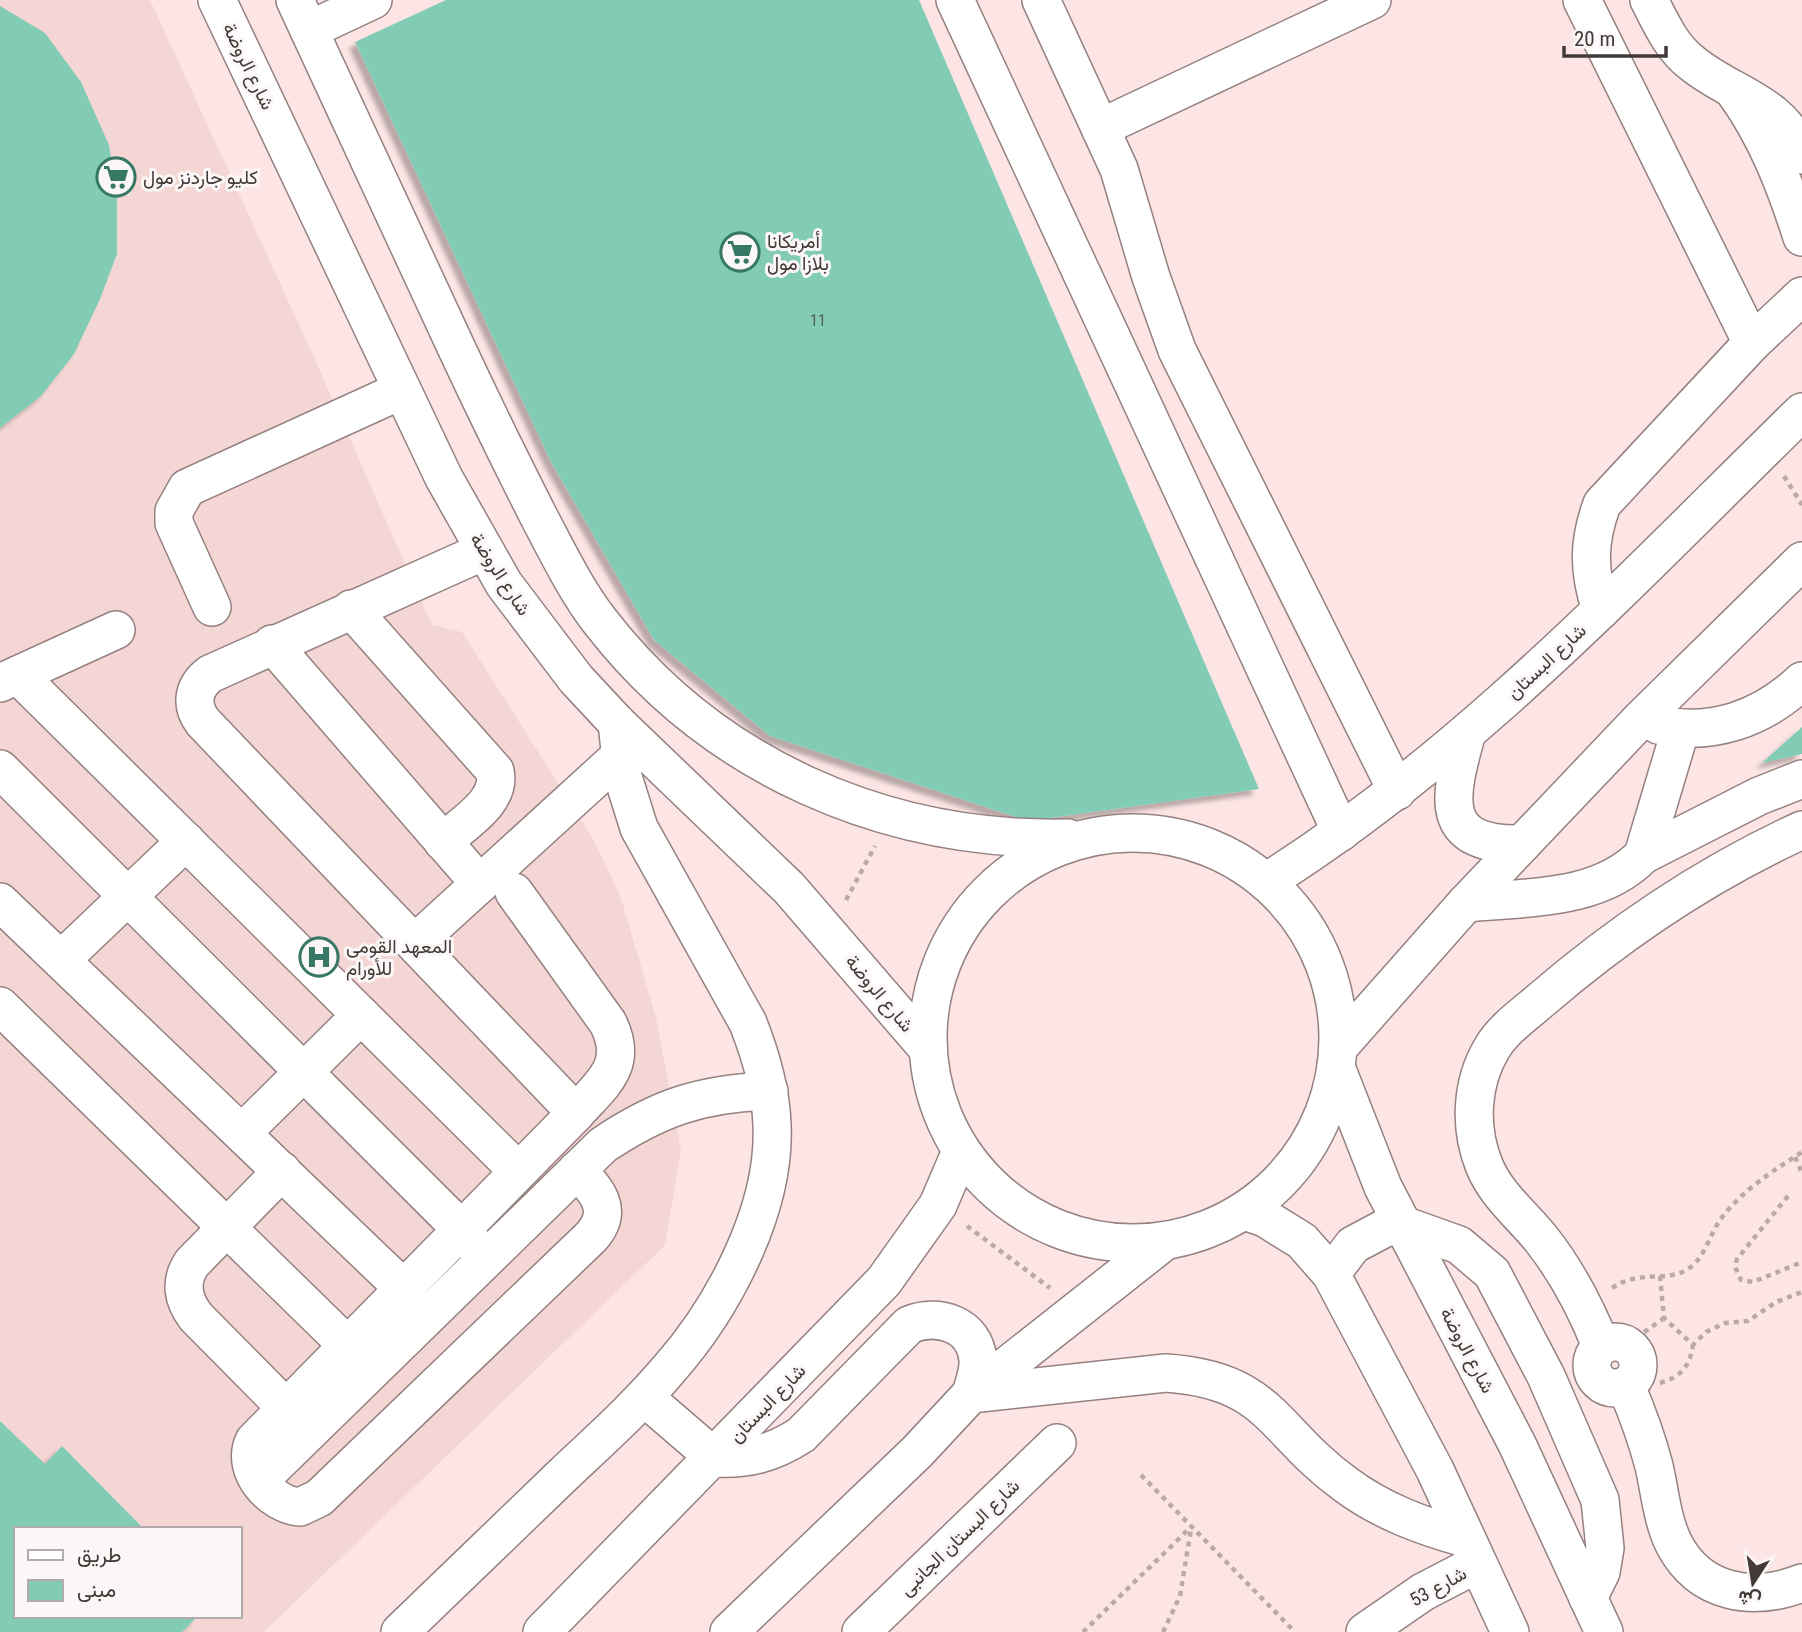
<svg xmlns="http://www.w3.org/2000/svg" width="1802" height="1632" viewBox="0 0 1802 1632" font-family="'Roboto Condensed',Vazirmatn,sans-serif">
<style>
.built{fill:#f4d6d4;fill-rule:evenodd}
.building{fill:#82ccb6;filter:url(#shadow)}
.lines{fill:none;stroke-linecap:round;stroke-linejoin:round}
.minor-casing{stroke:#958180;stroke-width:40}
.path{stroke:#bba9a8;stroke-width:4.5;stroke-dasharray:5 5;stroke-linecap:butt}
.minor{stroke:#fff;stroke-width:37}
.labels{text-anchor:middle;stroke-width:6;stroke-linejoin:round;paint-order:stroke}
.number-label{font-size:16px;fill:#525e58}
.street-label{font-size:19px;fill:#423938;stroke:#fcf7f7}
.poi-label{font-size:19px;fill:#423938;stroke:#fcf7f7;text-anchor:start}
</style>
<defs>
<filter id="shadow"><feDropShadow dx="-6" dy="6" stdDeviation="2" flood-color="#0004"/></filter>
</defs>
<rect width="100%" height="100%" fill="#fce5e4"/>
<path class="built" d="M 0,0 L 150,0 L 312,353 L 432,625 L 462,632 L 591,835 L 620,895 L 656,1018 L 681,1150 L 665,1245 L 264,1632 L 0,1632 ZM 16,1529 L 240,1529 L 240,1616 L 16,1616 Z"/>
<g class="building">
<polygon points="446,0 919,0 1259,789 1028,821 770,736 654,640 551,462 355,42"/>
<polygon points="0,6 45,33 81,82 109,145 117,197 117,254 100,299 74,354 41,396 0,428"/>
<polygon points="1802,727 1802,754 1762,763"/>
<polygon points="0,1421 45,1464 62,1446 144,1529 16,1529 16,1616 198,1616 182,1632 0,1632"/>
</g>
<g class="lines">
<g class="minor-casing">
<g id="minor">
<polyline points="217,0 444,478 504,584 576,679 617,723 789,888 928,1049"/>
<path d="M 295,0 C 349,116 402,232 456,347 C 483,405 511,462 540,519 C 558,553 576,590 599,620 C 712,767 885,842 1068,838"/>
<polyline points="955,0 1341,832"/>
<polyline points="1041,0 1119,169 1151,277 1177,350 1397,791"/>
<polyline points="1582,0 1752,343"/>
<path d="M 1649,0 C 1661,23 1671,47 1692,63 C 1732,96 1782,101 1802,155"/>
<polyline points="309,30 373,0"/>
<path d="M 1736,94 C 1767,137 1786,187 1802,237"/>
<polyline points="1100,128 1372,0"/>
<path d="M 484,551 L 210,674 C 193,687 190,705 203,722 L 576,1113"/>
<polyline points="212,607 174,523 174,511 187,488 402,390"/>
<path d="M 351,609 L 495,771 C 502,802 463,823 443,842"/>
<path d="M 1601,610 C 1588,571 1588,542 1602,504 L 1752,343 L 1802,296"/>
<polyline points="272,644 480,884"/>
<polyline points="18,675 518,1171"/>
<polyline points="0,683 116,630"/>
<path d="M 1658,725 C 1712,736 1762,719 1802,681"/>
<path d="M 1466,736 C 1449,797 1437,846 1522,844"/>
<polyline points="0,769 461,1229 486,1259"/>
<circle cx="1133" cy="1038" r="205"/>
<polyline points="1643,855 1759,796 1802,779"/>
<path d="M 1266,882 C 1469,754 1631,579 1802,412"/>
<path d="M 514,892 L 608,1023 C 629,1065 603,1083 576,1113 L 254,1441 C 240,1470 271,1505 300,1507 L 319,1498 L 591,1237 C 615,1210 597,1191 577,1170"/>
<polyline points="0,902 403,1288"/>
<path d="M 1466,903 C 1526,897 1599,901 1643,855 L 1681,728"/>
<polyline points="415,943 620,756"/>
<polyline points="61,960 186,841"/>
<polyline points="0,1006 346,1344"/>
<polyline points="1338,1048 1466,903 1640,720 1802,561"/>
<polyline points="1336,1067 1383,1187 1517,1444 1604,1632"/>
<polyline points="242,1133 361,1015"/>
<path d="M 282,1171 L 192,1263 C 179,1282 183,1300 196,1317 L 285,1407"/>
<polyline points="1245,1211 1265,1218 1302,1241 1331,1274 1435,1470 1510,1632"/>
<polyline points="1331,1274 1353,1245 1385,1228 1403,1225 1459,1245 1492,1273 1546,1376 1600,1500 1605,1548 1601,1572 1588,1598"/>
<circle cx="1615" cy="1365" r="23"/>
<path d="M 1601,1346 C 1586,1308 1567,1272 1542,1240 C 1522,1215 1496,1195 1484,1165 C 1469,1127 1471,1083 1492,1048 C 1503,1029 1525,1014 1541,1000 C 1620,932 1708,873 1802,830"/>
<path d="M 1626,1386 C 1637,1412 1647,1439 1654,1466 C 1660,1492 1662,1520 1674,1544 C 1700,1594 1753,1602 1802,1583"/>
<path d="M 644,1397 L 715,1458 C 748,1460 773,1453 801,1435 L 909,1325 C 938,1313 975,1324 978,1360 C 979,1371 974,1383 971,1394 L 1166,1373 C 1271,1380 1272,1431 1345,1484 C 1381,1511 1422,1526 1465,1538"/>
<path d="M 259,1481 L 603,1145 C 658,1108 702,1093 769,1091"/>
<path d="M 400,1632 C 455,1579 509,1527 564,1474 C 600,1440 637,1407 669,1369 C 723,1308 776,1209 772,1125 C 771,1089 761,1056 748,1023 L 639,828 L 623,777 L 617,723"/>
<polyline points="542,1632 884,1281 938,1205 961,1151"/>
<polyline points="729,1632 917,1452 971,1394 1165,1241"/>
<polyline points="861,1632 1057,1443"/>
<polyline points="1365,1632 1423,1592 1477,1564"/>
</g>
</g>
<g class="path">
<polyline points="1784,476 1802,505"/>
<polyline points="846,900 875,846"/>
<polyline points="1795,1157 1802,1173"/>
<polyline points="1788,1196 1737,1259 1735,1267 1741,1280 1753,1282 1802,1262"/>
<polyline points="967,1226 1050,1288"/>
<polyline points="1660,1276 1664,1318 1693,1345 1706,1332 1725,1323 1748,1321 1776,1302 1802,1292"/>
<path d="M 1612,1288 C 1640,1269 1667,1283 1688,1269 C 1705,1258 1709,1236 1720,1220 C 1741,1191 1773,1171 1802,1152"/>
<polyline points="1636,1338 1664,1318"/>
<path d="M 1660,1383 C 1681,1377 1690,1366 1693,1345"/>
<polyline points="1141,1475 1295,1632"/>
<polyline points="1083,1632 1191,1527"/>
<polyline points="1163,1632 1180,1596 1191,1529"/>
</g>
<use href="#minor" class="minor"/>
</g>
<defs>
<g id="supermarket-ring" transform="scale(2.0125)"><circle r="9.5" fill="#fcf7f7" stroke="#377765" stroke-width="1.5"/><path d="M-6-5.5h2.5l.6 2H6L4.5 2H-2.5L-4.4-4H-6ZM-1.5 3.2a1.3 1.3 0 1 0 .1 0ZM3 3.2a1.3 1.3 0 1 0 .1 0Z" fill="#377765"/></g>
<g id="hospital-ring" transform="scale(2.0125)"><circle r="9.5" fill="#fcf7f7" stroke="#377765" stroke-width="1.5"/><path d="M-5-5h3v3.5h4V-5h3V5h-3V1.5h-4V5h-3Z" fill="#377765"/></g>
</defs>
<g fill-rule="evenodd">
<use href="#supermarket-ring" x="116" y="177"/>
<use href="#supermarket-ring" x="740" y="252"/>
<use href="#hospital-ring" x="319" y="957"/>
</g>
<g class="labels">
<g class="number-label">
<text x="818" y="326">11</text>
</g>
<g class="street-label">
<text transform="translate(249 66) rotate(64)" y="7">شارع الروضة</text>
<text transform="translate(501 574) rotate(57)" y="7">شارع الروضة</text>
<text transform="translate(1546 661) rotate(-43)" y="7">شارع البستان</text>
<text transform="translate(880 993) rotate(50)" y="7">شارع الروضة</text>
<text transform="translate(1468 1350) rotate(62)" y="7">شارع الروضة</text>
<text transform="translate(767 1403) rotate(-46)" y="7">شارع البستان</text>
<text transform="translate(959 1537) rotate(-44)" y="7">شارع البستان الجانبى</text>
<text transform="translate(1438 1586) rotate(-29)" y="7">شارع 53</text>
</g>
<g class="poi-label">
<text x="143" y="184">كليو جاردنز مول</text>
<text x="767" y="248">أمريكانا<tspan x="767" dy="22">بلازا مول</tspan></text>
<text x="346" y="953">المعهد القومى<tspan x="346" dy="22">للأورام</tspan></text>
</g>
</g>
<rect x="14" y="1527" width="228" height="91" fill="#fcf7f7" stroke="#b2abab" stroke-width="2"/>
<rect x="28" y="1550" width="35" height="10" fill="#ffffff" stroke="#b2abab" stroke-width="2"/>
<text x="77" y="1562" font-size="21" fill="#423938">طريق</text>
<rect x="28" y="1580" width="35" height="21" fill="#82ccb6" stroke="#b2abab" stroke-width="2"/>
<text x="77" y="1597" font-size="21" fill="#423938">مبنى</text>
<g transform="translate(1753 1583) rotate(192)" stroke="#fcf7f7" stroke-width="5" paint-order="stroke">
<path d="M0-5L12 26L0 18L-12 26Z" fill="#423938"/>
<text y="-10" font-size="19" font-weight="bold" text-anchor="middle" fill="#423938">ش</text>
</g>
<path d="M1564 46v10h102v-10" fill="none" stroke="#423938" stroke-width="3.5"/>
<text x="1574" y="46" font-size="21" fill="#423938" stroke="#fcf7f7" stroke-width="5" paint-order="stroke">20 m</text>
</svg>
